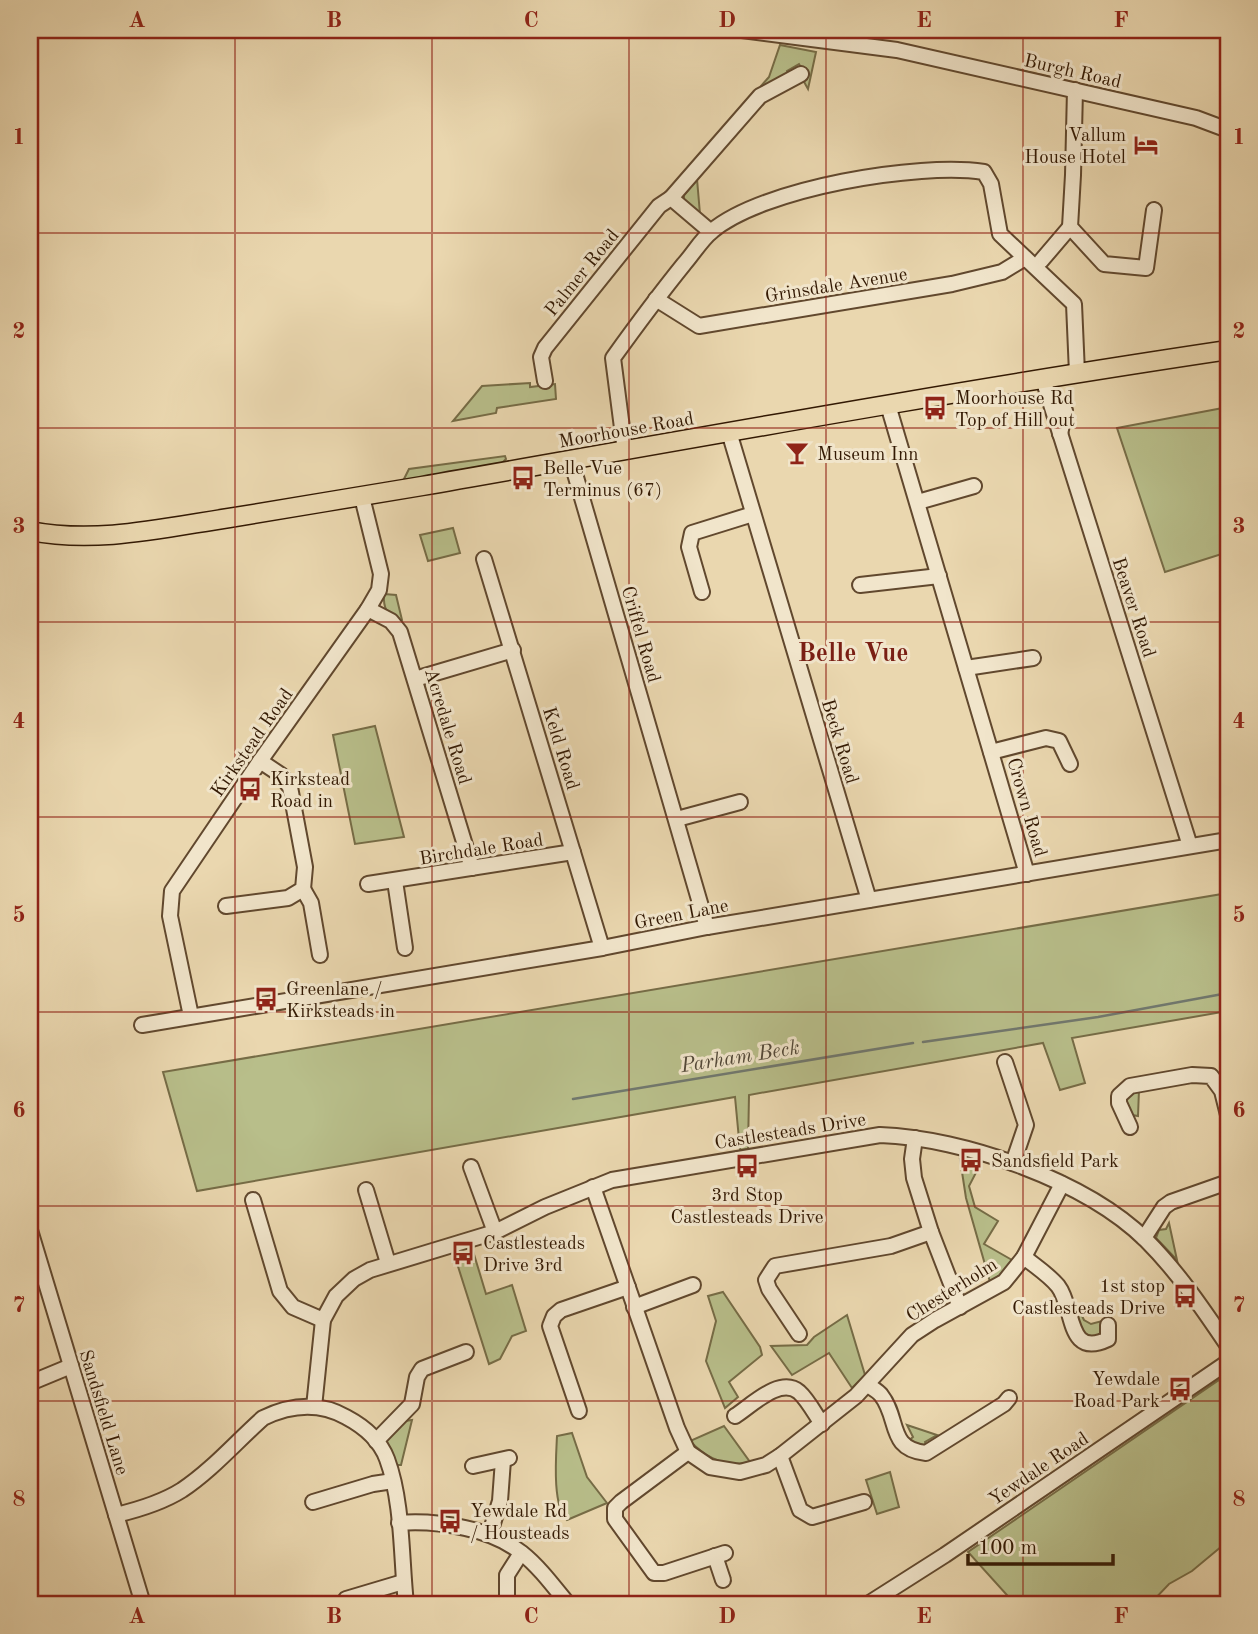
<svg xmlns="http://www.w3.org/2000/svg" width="1258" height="1634" viewBox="0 0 1258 1634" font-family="'Old Standard TT',serif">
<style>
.green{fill:#b8be8a;stroke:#766c46;stroke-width:2}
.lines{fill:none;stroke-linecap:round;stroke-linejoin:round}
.stream{stroke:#71786e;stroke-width:2.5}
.minor-casing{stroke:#61482e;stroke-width:18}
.major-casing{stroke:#331903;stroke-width:21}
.minor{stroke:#f1e5cb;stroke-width:14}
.major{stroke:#ead7af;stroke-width:18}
.grid{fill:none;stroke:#8f2418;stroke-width:2;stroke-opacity:0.55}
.labels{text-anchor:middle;stroke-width:6;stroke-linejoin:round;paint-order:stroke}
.street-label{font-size:19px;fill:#331903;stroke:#f1e5cb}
.poi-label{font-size:19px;fill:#331903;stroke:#f1e5cb;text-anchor:start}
.water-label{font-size:21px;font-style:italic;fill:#524838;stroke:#f1e5cb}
.district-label{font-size:26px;font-weight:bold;fill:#7a1f14;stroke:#f1e5cb}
.neatline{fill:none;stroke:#8f2418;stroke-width:2.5}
.grid-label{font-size:23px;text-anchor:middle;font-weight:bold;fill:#8f2418}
</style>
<rect width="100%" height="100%" fill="#ead7af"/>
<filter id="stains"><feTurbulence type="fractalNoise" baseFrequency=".00286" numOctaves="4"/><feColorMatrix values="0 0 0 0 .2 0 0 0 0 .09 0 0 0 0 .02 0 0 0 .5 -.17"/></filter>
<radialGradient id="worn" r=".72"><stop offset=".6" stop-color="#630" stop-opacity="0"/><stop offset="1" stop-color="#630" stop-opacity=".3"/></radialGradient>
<g class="green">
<polygon points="780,45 816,52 808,89 803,80 807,77 799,64 787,71 788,75 764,90 761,86 769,77"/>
<polygon points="697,179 700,214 684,200 684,195"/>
<polygon points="530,383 530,387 555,384 556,399 497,408 496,413 453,421 482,386"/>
<polygon points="1228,407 1228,552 1165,572 1117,428"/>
<polygon points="505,456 506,459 500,465 402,483 409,469"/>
<polygon points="453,528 460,553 428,561 420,535"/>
<path d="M 384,594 L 396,595 L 402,620 L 398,622 C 387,613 383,609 384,594 Z"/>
<polygon points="375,726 404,837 355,844 333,735"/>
<polygon points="1228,893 1228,1011 1072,1038 1085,1083 1060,1090 1043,1043 749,1095 748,1149 740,1150 735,1097 197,1191 163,1072"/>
<polygon points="1139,1090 1138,1116 1132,1115 1124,1103 1125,1096 1132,1092"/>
<polygon points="960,1159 981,1163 969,1186 975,1207 998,1221 984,1244 1012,1260 1003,1273 990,1282 966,1198"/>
<polygon points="1169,1223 1177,1260 1156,1238 1159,1230 1166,1229"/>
<polygon points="473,1251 486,1294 512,1285 526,1331 512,1336 500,1359 489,1364 455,1257"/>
<polygon points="723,1292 760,1347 762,1355 729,1382 738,1397 725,1408 706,1361 716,1321 708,1296"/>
<polygon points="1081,1314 1084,1320 1091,1324 1102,1321 1102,1330 1098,1339 1088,1340 1073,1316"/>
<polygon points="847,1315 865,1375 852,1388 829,1353 792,1375 771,1346 807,1345 814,1337"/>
<polygon points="1219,1380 1228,1394 1228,1541 1192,1571 1169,1584 1150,1604 1015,1604 968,1552"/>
<polygon points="412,1420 401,1465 395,1465 386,1440 405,1421"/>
<polygon points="907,1425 937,1435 925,1442 927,1450 907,1442 913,1437"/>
<path d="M 724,1426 L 750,1462 C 726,1468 707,1459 690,1441 Z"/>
<path d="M 572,1433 L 587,1477 L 607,1503 L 567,1520 C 552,1506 556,1457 557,1436 Z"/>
<polygon points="890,1472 899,1507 877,1514 866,1480"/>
</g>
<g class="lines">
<g class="stream">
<polyline points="923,1042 1098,1017 1228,993"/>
<polyline points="573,1099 913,1043"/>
</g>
<g class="minor-casing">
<g id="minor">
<polyline points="742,30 897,50 1196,118 1228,130"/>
<polyline points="1075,90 1073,175 1070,227 1104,264 1146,268 1154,210"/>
<polyline points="671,198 760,96 801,74"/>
<polyline points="1041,261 1070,227"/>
<polyline points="656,299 699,326 952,284 1002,272 1025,258"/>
<polyline points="1043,379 1190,846"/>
<polyline points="545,381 541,357 545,348 659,206 671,198 711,232"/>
<polyline points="1048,399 1065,411 1060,434"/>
<polyline points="888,405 1027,874"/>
<polyline points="729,432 869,900"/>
<path d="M 625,451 L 613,358 C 636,326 659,295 684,264 C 693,254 701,240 712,231 C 763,188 919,162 984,172 L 991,184 L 1000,234 L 1074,304 L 1077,373"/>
<polyline points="571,460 707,927"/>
<polyline points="918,502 974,486"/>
<polyline points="484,559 602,948"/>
<polyline points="860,585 939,576"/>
<polyline points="702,592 689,547 692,533 753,514"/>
<polyline points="368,609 391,621 400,632 472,868"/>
<polyline points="966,668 1033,658"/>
<polyline points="415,679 513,650"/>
<polyline points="991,752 1046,738 1059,741 1070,764"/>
<polyline points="677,819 740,802"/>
<polyline points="395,881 405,948"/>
<polyline points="368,884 573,852"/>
<polyline points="303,889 311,903 320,955"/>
<polyline points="226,906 288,898 303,889 305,867 290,787 281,775 260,761"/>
<polyline points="191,1016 170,916 172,891 260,761 368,609 379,590 381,574 362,497"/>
<polyline points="142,1025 602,948 707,927 869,900 1228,840"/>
<polyline points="1005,1062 1026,1125 1013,1163"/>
<polyline points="1130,1127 1119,1103 1119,1096 1130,1086 1192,1075 1211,1076 1222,1091 1228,1115"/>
<polyline points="915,1138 912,1159 914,1178 931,1232 960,1307"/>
<polyline points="471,1167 495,1232"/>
<polyline points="593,1187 677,1428 688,1452 710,1467 740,1472 766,1465 780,1456 856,1396 912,1335 935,1320 1004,1282 1024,1257 1062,1184"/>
<polyline points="366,1190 388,1263"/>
<polyline points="253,1200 280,1291 293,1307 323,1320"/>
<polyline points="30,1230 143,1604"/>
<polyline points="1144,1238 1164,1207 1171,1202 1228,1182"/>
<path d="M 1024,1257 C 1035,1266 1049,1275 1058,1286 C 1075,1308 1066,1359 1108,1339 L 1108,1325"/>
<polyline points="634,1307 693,1285"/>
<polyline points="799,1334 769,1289 766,1280 775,1266 891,1246 931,1232"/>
<polyline points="30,1383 71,1366"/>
<path d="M 868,1385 C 872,1388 878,1391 881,1395 C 900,1419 887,1449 926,1453 L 1004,1404 L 1009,1398"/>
<path d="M 314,1407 L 323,1320 L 336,1296 L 354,1279 L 370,1270 L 495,1232 L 545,1207 L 612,1180 L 880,1135 C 964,1138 1086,1181 1146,1240 C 1178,1272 1203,1309 1228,1346"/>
<polyline points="579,1411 550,1326 554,1316 561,1310 628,1287"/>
<path d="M 735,1416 C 751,1406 780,1376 799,1392 C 808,1400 815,1414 822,1424"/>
<polyline points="376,1441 412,1404 417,1377 422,1369 466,1352"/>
<polyline points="688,1452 621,1502 615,1508 615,1519 654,1573 664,1573 725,1553"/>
<polyline points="780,1456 800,1510 812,1517 864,1502"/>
<polyline points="473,1466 509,1458"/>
<polyline points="313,1502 373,1484 393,1481"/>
<path d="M 116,1515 C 137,1510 163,1502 182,1490 C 212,1470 236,1442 263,1418 C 290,1405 319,1402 346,1417 C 363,1426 380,1440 387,1459 C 403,1502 401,1558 406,1604"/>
<path d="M 399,1523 C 422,1521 442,1523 465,1528 C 518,1539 535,1563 568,1604"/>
<polyline points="490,1533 500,1501 503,1460"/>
<polyline points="715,1556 723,1580"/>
<polyline points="346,1599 403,1582"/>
<polyline points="507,1604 507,1575 521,1553"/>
<polyline points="868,1604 945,1555 1228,1362"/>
</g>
</g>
<g class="major-casing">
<path id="major" d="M 30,531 C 97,544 163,528 229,518 C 293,507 358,497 422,486 C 690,439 959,390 1228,350"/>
</g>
<use href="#minor" class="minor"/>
<use href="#major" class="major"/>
</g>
<path class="grid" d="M 235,30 L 235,1604M 432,30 L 432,1604M 629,30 L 629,1604M 826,30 L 826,1604M 1023,30 L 1023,1604M 30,233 L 1228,233M 30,428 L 1228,428M 30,622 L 1228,622M 30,817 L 1228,817M 30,1012 L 1228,1012M 30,1206 L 1228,1206M 30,1401 L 1228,1401"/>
<defs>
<g id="hotel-bare" transform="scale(1.89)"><path d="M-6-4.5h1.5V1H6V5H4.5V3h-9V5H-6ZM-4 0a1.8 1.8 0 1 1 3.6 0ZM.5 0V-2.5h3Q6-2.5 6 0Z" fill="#8f2418" stroke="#f1e5cb" stroke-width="2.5" paint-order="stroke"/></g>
<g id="bus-bare" transform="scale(1.89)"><path d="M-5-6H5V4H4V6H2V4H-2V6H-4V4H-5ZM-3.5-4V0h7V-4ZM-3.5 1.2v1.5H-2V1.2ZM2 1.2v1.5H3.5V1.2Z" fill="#8f2418" stroke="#f1e5cb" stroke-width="2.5" paint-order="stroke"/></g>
<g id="bar-bare" transform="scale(1.89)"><path d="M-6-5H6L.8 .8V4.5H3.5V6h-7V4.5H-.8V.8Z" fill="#8f2418" stroke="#f1e5cb" stroke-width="2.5" paint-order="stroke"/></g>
</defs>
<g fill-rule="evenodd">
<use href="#hotel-bare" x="1146" y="145"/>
<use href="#bus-bare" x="935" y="408"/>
<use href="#bar-bare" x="797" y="453"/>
<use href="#bus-bare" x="523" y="478"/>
<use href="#bus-bare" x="250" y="789"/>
<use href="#bus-bare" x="266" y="999"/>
<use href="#bus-bare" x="971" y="1160"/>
<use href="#bus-bare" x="747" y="1166"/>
<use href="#bus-bare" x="463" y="1253"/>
<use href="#bus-bare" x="1185" y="1296"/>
<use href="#bus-bare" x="1180" y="1389"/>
<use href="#bus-bare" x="450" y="1521"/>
</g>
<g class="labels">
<g class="street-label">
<text transform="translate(1073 70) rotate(13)" y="7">Burgh Road</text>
<text transform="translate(581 272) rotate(-51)" y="7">Palmer Road</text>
<text transform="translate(836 284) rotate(-9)" y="7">Grinsdale Avenue</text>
<text transform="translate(626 429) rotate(-10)" y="7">Moorhouse Road</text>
<text transform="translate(1135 607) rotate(72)" y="7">Beaver Road</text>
<text transform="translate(642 634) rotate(74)" y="7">Criffel Road</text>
<text transform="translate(449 726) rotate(73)" y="7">Acredale Road</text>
<text transform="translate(841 741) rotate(73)" y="7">Beck Road</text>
<text transform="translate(251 742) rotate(-55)" y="7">Kirkstead Road</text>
<text transform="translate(562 748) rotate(73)" y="7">Keld Road</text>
<text transform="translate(1028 807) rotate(74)" y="7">Crown Road</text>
<text transform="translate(481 848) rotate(-9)" y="7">Birchdale Road</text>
<text transform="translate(681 913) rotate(-11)" y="7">Green Lane</text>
<text transform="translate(790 1130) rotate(-9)" y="7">Castlesteads Drive</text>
<text transform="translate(951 1289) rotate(-32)" y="7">Chesterholm</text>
<text transform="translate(105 1412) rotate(73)" y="7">Sandsfield Lane</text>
<text transform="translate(1038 1468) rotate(-34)" y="7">Yewdale Road</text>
</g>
<g class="poi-label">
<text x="1126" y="141" text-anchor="end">Vallum<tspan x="1126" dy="22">House Hotel</tspan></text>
<text x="955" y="404">Moorhouse Rd<tspan x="955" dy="22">Top of Hill out</tspan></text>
<text x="817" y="460">Museum Inn</text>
<text x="543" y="474">Belle Vue<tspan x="543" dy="22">Terminus (67)</tspan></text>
<text x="270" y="785">Kirkstead<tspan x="270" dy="22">Road in</tspan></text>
<text x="286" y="995">Greenlane /<tspan x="286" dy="22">Kirksteads in</tspan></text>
<text x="991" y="1167">Sandsfield Park</text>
<text x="747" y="1201" text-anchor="middle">3rd Stop<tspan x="747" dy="22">Castlesteads Drive</tspan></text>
<text x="483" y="1249">Castlesteads<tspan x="483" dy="22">Drive 3rd</tspan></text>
<text x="1165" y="1292" text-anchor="end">1st stop<tspan x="1165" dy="22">Castlesteads Drive</tspan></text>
<text x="1160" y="1385" text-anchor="end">Yewdale<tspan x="1160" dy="22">Road Park</tspan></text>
<text x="470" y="1517">Yewdale Rd<tspan x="470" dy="22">/ Housteads</tspan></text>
</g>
<g class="water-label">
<text transform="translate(740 1056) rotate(-9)" y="7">Parham Beck</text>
</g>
<g class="district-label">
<text x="853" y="661">Belle Vue</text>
</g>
</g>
<rect width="1258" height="1634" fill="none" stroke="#ead7af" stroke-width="77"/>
<path d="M968 1554v10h145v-10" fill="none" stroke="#331903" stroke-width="3.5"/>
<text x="978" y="1554" font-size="21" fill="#331903" stroke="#f1e5cb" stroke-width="5" paint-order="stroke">100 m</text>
<rect x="38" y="38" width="1182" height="1558" class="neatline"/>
<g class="grid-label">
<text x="137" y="27">A</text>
<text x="334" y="27">B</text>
<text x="531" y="27">C</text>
<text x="727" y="27">D</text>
<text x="924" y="27">E</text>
<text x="1121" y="27">F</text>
<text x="19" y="144">1</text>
<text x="1239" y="144">1</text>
<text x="19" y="338">2</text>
<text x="1239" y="338">2</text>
<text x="19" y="533">3</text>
<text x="1239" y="533">3</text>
<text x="19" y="728">4</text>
<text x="1239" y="728">4</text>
<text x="19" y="922">5</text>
<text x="1239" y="922">5</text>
<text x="19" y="1117">6</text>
<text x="1239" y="1117">6</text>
<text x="19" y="1312">7</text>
<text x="1239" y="1312">7</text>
<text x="19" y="1506">8</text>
<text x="1239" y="1506">8</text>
<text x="137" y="1623">A</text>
<text x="334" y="1623">B</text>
<text x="531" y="1623">C</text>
<text x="727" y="1623">D</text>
<text x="924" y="1623">E</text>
<text x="1121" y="1623">F</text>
</g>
<rect width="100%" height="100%" filter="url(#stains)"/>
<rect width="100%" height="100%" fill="url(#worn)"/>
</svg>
